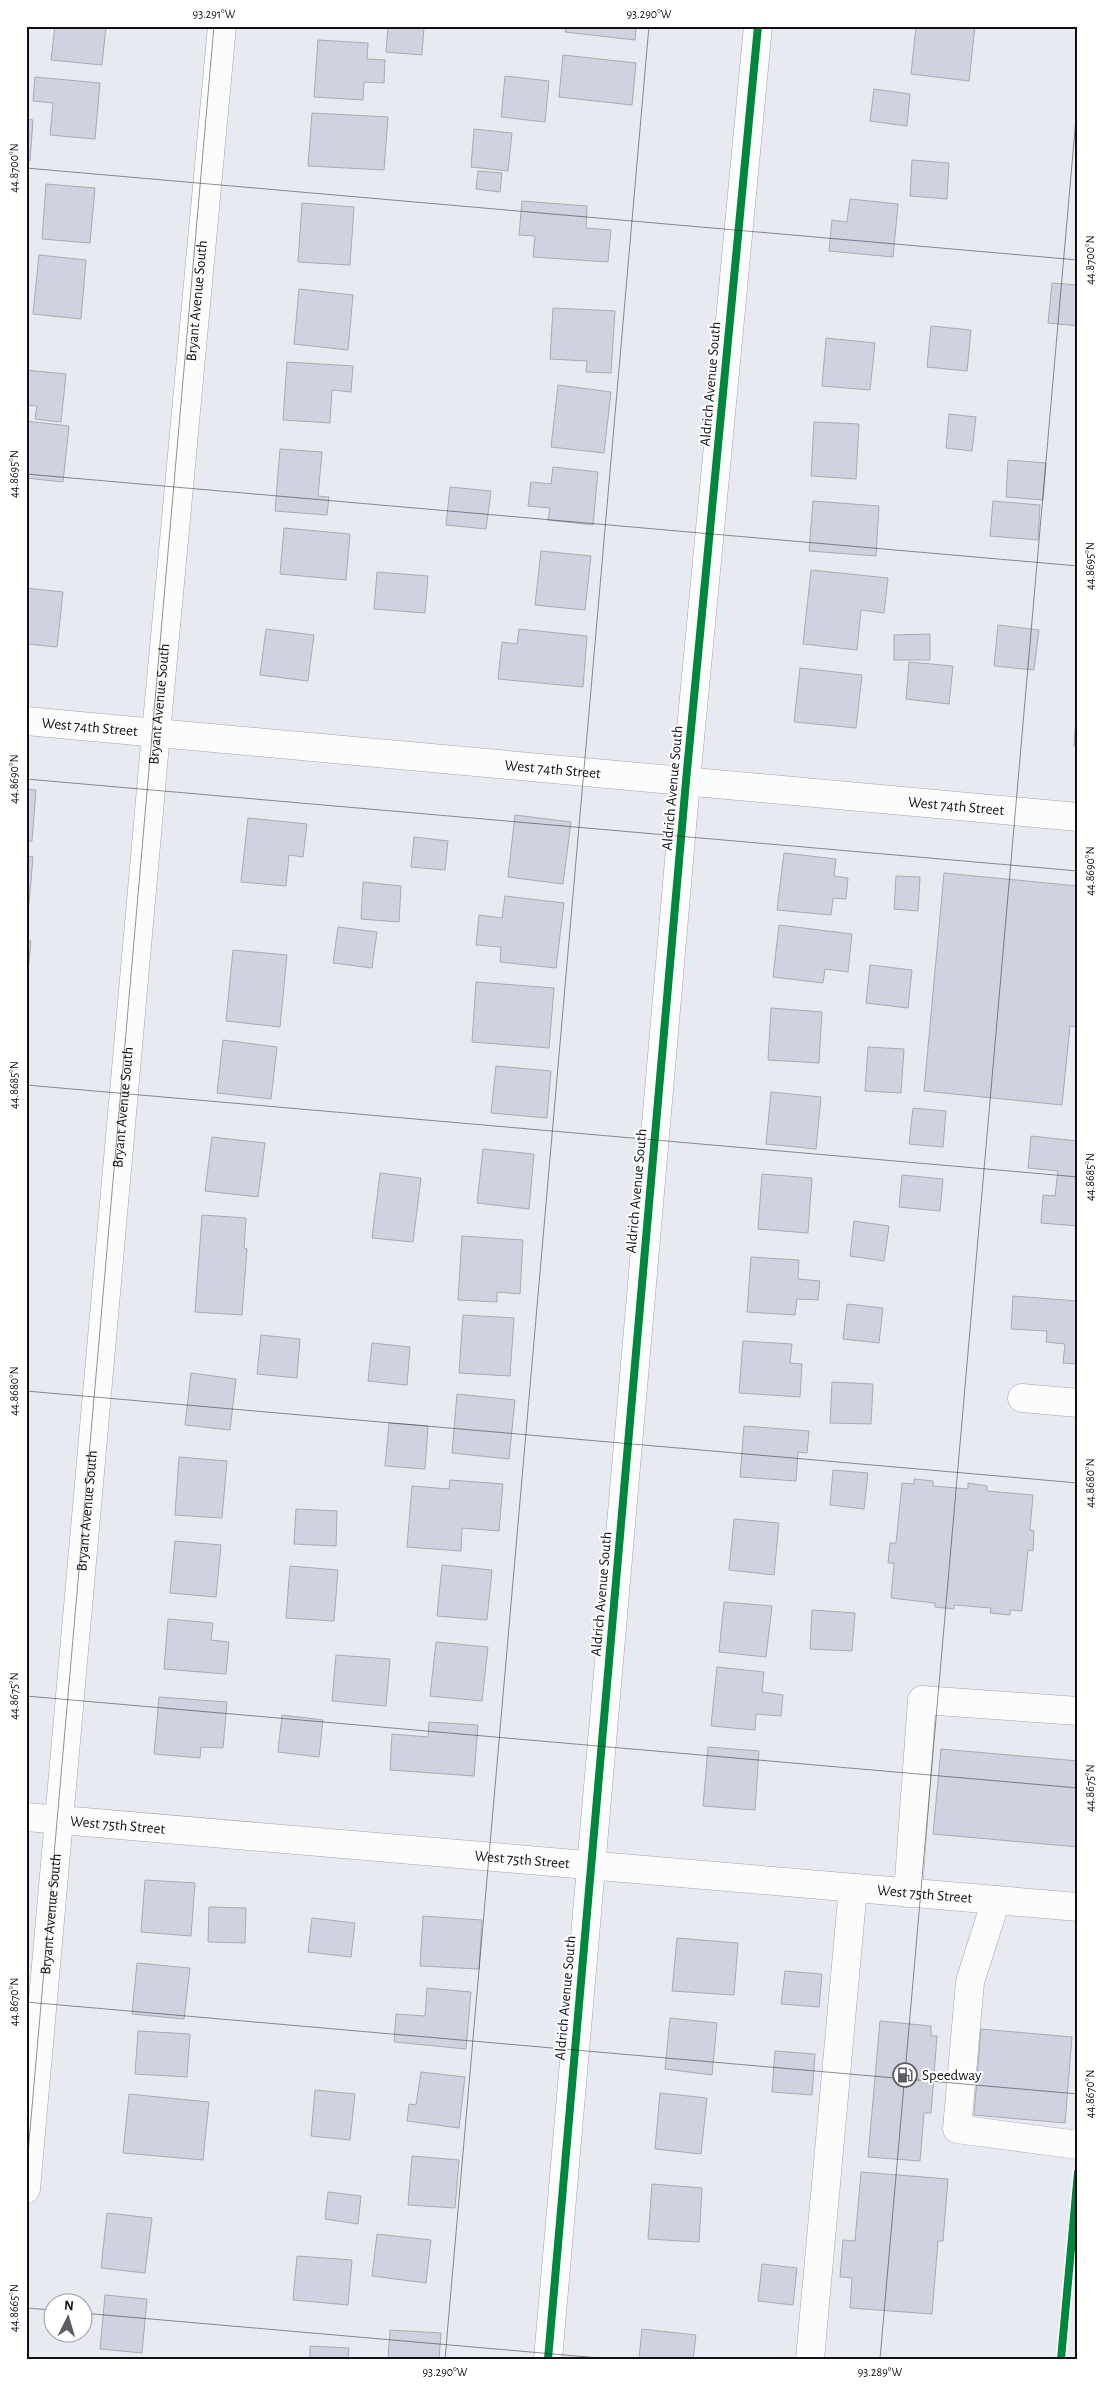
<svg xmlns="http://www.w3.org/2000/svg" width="1104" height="2385" viewBox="0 0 1104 2385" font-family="'Alegreya Sans',sans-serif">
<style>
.building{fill:#d1d2df;stroke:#a9abb1}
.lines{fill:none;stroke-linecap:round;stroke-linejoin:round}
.minor-casing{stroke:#a3a4aa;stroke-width:29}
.minor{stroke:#fcfcfd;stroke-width:28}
.cycleway-casing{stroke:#fff;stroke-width:11}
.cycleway{stroke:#00873e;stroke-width:8}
.ticks{fill:none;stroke:#101015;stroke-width:1;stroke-opacity:0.45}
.labels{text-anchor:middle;stroke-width:4;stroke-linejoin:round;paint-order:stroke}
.street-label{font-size:15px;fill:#101015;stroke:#fff}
.poi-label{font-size:15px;fill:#101015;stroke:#fff;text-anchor:start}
.neatline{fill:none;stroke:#101015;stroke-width:2}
.ticks-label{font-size:12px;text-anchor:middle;fill:#101015}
</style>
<rect width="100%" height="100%" fill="#e8eaf2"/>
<g class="building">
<polygon points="55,26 106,26 102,65 51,60"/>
<polygon points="388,26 424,26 422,55 386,52"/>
<polygon points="566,26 636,26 635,40 565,32"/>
<polygon points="916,26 975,26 969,81 911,74"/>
<polygon points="318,40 368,43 367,59 385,60 384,83 364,82 363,100 314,97"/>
<polygon points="563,55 636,63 632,105 559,97"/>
<polygon points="505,76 549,81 545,122 501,117"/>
<polygon points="35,77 100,83 95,139 50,135 53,103 33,101"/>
<polygon points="874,89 910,94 907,126 870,121"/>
<polygon points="312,113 388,117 384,170 308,166"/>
<polygon points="26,119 33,120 30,161 26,160"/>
<polygon points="1078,126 1078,156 1076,156"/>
<polygon points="474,129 512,133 508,171 471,167"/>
<polygon points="912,160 949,163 947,199 910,196"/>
<polygon points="478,171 502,173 500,192 476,189"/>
<polygon points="46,184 95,188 90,243 42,239"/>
<polygon points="850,199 898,204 893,257 829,251 832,220 847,222"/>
<polygon points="522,201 587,206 586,228 611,230 608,262 533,257 535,236 519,235"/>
<polygon points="302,203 354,207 350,265 298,262"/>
<polygon points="39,255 86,260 81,319 33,314"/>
<polygon points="1052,283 1078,285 1078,326 1048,323"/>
<polygon points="299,289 353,295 348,350 294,344"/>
<polygon points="553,308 615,311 611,373 586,372 587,361 550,359"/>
<polygon points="931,326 971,330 967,371 927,367"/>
<polygon points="826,338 875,343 870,390 822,386"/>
<polygon points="287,362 353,366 351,392 332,390 330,423 283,420"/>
<polygon points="26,370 66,374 61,422 35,419 37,406 26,405"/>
<polygon points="558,385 611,392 604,453 551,447"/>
<polygon points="949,414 976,417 972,451 946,448"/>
<polygon points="26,421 69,426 63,482 26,478"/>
<polygon points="814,422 859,424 856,479 811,476"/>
<polygon points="280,449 322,452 318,496 329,497 327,515 275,511"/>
<polygon points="1008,460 1046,463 1043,500 1006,497"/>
<polygon points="553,467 598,472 593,525 548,520 550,508 528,506 531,482 551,484"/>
<polygon points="450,487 491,491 486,529 446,525"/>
<polygon points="813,501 879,506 876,556 809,551"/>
<polygon points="993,501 1040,505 1038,540 990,536"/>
<polygon points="284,528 350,534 346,580 280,574"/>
<polygon points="541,551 591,556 585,610 535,605"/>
<polygon points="811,570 888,578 884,613 861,610 857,650 803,644"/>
<polygon points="377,572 428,576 425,613 374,609"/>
<polygon points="26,588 63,592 57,647 26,644"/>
<polygon points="998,625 1039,630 1034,670 994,666"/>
<polygon points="266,629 314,635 308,681 260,675"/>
<polygon points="519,629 587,636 583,687 498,679 502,642 517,644"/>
<polygon points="930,634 930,660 894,660 894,635"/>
<polygon points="909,662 953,666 949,704 906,699"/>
<polygon points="800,668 862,675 856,728 794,722"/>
<polygon points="1078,687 1078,746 1074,746"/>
<polygon points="26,789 36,790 32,841 26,841"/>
<polygon points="515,815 571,822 563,884 508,877"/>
<polygon points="248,818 307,824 303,857 289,855 286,886 241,882"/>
<polygon points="414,837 448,841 445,870 411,867"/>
<polygon points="784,853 836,859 834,876 848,878 846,899 833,898 831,915 777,910"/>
<polygon points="26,856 33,857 29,904 26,903"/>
<polygon points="944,873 1078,886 1076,963 1078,964 1078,1027 1070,1026 1062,1105 924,1091"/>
<polygon points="896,876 920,877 918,911 894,909"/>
<polygon points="363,882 401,886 399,922 361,919"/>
<polygon points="505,896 564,903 556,968 500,962 501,947 476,945 479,915 502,918"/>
<polygon points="779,925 852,934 848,972 825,969 823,983 773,977"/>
<polygon points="338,927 377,932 372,968 333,963"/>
<polygon points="26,940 31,941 28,973 26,973"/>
<polygon points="233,950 287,955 280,1027 226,1021"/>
<polygon points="870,965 912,970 908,1008 866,1003"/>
<polygon points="476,982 554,988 549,1048 472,1042"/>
<polygon points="771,1008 822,1012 819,1063 768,1060"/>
<polygon points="223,1040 277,1047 271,1099 217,1093"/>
<polygon points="868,1047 904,1049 901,1093 865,1091"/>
<polygon points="496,1066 551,1071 547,1118 491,1113"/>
<polygon points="771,1092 821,1097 816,1149 766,1144"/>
<polygon points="913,1108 946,1111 943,1147 909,1144"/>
<polygon points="1031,1136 1078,1141 1078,1226 1041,1223 1043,1195 1055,1196 1058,1171 1028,1168"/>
<polygon points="212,1137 265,1143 258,1197 205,1191"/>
<polygon points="483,1149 534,1154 529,1209 477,1203"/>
<polygon points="380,1173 421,1178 413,1242 372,1238"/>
<polygon points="762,1174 812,1178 808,1233 758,1229"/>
<polygon points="902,1175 943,1179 940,1211 899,1207"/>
<polygon points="202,1215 246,1218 244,1248 247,1249 242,1315 195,1312"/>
<polygon points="854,1221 889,1226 884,1261 850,1256"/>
<polygon points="462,1236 523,1240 520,1294 497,1292 497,1302 458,1300"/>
<polygon points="751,1257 799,1260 798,1279 820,1281 818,1300 797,1299 795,1315 747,1312"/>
<polygon points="1013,1296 1078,1301 1078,1364 1063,1363 1065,1344 1046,1342 1047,1331 1011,1329"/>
<polygon points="847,1304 883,1308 879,1343 843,1339"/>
<polygon points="463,1315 514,1318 510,1376 459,1373"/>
<polygon points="261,1335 300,1339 297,1378 257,1374"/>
<polygon points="743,1341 792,1344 790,1363 802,1364 800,1397 739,1393"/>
<polygon points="372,1343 410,1347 407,1385 368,1381"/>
<polygon points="191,1373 236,1379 230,1430 185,1425"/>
<polygon points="832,1382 873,1384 871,1424 830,1423"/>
<polygon points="457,1394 515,1400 509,1459 452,1453"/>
<polygon points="389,1423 428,1426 425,1469 385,1466"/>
<polygon points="744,1426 809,1431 807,1453 798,1452 796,1481 740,1477"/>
<polygon points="179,1457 227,1461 222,1518 175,1515"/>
<polygon points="833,1470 868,1473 864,1509 830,1505"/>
<polygon points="914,1479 933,1481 933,1486 968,1489 968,1483 987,1486 987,1491 1033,1495 1030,1530 1034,1531 1033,1551 1028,1550 1022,1611 1010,1610 1010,1615 990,1613 991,1608 954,1605 954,1609 935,1607 935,1603 891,1598 894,1563 888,1563 890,1543 896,1543 902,1483 914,1484"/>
<polygon points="450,1480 503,1484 499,1531 462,1528 461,1551 407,1547 412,1486 449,1489"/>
<polygon points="296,1509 337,1511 336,1546 294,1544"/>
<polygon points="734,1519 779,1523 774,1575 729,1570"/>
<polygon points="175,1541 221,1545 216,1597 170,1593"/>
<polygon points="442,1565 492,1570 487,1620 437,1616"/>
<polygon points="290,1566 338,1570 334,1621 286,1618"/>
<polygon points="724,1602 772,1606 766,1657 719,1652"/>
<polygon points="812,1610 855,1613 852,1651 810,1649"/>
<polygon points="168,1619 213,1623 211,1640 229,1642 226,1674 164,1669"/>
<polygon points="436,1642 488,1647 482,1701 430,1696"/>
<polygon points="336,1655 390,1659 386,1706 332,1701"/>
<polygon points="717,1667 764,1672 762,1692 783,1695 781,1716 756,1714 755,1730 711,1726"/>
<polygon points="159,1697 227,1702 223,1748 201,1747 200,1758 154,1754"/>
<polygon points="282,1715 323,1720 319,1757 278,1752"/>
<polygon points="429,1722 478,1725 474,1776 390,1770 392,1734 428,1737"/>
<polygon points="708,1747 759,1751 755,1810 703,1806"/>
<polygon points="941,1749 1078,1761 1078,1847 933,1834"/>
<polygon points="145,1880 195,1883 191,1936 141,1932"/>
<polygon points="209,1907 246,1908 245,1943 208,1942"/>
<polygon points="423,1916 482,1920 479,1969 420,1966"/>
<polygon points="312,1918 355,1923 351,1957 308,1952"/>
<polygon points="677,1938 738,1943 734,1995 672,1991"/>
<polygon points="137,1963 190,1968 184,2019 132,2014"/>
<polygon points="785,1971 822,1974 819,2007 781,2004"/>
<polygon points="427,1988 471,1992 466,2049 394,2042 396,2014 425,2016"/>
<polygon points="670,2018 717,2023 712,2075 665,2069"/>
<polygon points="880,2021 931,2026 931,2036 937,2036 931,2113 924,2113 920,2161 868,2157"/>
<polygon points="981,2029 1072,2037 1065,2123 974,2115"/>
<polygon points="138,2031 190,2034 187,2077 135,2074"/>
<polygon points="775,2051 815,2054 812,2095 772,2092"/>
<polygon points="421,2072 465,2077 459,2128 407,2121 409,2104 416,2105"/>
<polygon points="315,2090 355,2094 350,2140 311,2136"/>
<polygon points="660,2093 707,2098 701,2154 655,2149"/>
<polygon points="129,2094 209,2102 203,2160 123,2153"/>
<polygon points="412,2156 459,2160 455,2208 408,2205"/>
<polygon points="861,2172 948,2179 943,2241 938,2241 932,2314 850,2308 852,2278 840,2277 843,2240 855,2241"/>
<polygon points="652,2184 702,2188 699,2242 648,2239"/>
<polygon points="328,2192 361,2196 358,2224 325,2219"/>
<polygon points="107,2213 152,2218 145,2273 101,2268"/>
<polygon points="377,2234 431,2240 426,2283 372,2276"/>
<polygon points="297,2256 352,2260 348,2305 293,2300"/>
<polygon points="762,2264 797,2268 793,2305 758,2301"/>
<polygon points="105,2295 147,2299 142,2353 100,2349"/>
<polygon points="642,2329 696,2335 693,2359 639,2359"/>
<polygon points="390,2330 441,2333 439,2359 388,2359"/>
<polygon points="310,2346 349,2348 348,2359 310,2359"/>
</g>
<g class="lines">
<g class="minor-casing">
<g id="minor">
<path id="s1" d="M 26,721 L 1078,817"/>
<polyline points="1022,1398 1078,1403"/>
<path id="s2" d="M 26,1817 L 1078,1907"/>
<polyline points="908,1893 922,1700 1078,1711"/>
<polyline points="996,1900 970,1982 957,2129 1078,2145"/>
<path id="s3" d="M 26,2189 L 156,733 L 222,26"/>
<polyline points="548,2359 686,781 758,26"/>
<polyline points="810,2359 853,1888"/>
</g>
</g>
<use href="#minor" class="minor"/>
<g class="cycleway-casing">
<g id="cycleway">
<polyline points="548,2359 686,781 758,26"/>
<polyline points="1061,2359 1078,2172"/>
</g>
</g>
<use href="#cycleway" class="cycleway"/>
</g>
<path class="ticks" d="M 26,168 L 1078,260M 26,474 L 1078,566M 26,779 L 1078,871M 26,1085 L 1078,1177M 26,1391 L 1078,1483M 26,1696 L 1078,1788M 26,2002 L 1078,2094M 26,2176 L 214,26M 26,2308 L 52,2310M 82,2313 L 611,2359M 445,2359 L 649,26M 880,2359 L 1078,95"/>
<defs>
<g id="fuel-ring" transform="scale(1.25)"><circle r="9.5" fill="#fff" stroke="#5c5c62" stroke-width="1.5"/><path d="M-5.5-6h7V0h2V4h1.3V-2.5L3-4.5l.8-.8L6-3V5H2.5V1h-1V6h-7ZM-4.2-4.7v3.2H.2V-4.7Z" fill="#5c5c62"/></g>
</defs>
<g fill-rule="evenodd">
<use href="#fuel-ring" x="905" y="2075"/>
</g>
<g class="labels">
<g class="street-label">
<text dy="5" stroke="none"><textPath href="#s3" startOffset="1896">Bryant Avenue South</textPath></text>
<text transform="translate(710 384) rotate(-85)" y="5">Aldrich Avenue South</text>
<text dy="5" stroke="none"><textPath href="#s3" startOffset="1491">Bryant Avenue South</textPath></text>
<text dy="5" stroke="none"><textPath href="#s1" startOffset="64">West 74th Street</textPath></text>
<text dy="5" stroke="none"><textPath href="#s1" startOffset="529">West 74th Street</textPath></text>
<text transform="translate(672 788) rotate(-85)" y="5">Aldrich Avenue South</text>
<text dy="5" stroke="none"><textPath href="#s1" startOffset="934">West 74th Street</textPath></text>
<text dy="5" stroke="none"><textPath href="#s3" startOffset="1086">Bryant Avenue South</textPath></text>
<text transform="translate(636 1191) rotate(-85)" y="5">Aldrich Avenue South</text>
<text dy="5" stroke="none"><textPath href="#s3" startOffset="681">Bryant Avenue South</textPath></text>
<text transform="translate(601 1594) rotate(-85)" y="5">Aldrich Avenue South</text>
<text dy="5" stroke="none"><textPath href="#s2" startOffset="92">West 75th Street</textPath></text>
<text dy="5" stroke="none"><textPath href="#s2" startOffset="498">West 75th Street</textPath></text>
<text dy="5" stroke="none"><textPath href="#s2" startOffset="902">West 75th Street</textPath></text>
<text dy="5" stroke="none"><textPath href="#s3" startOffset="276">Bryant Avenue South</textPath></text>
<text transform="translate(565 1998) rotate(-85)" y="5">Aldrich Avenue South</text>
</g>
<g class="poi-label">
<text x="922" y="2080">Speedway</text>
</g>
</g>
<rect width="1104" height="2385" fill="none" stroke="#ffffff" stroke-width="55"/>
<g transform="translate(68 2318) rotate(5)"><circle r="24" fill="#ffffff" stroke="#9f9fa1"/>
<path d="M0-4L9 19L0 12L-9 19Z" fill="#5c5c62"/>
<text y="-8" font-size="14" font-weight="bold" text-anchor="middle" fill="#101015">N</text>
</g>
<rect x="28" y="28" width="1048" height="2330" class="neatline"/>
<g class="ticks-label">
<text x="214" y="18">93.291°W</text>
<text x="649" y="18">93.290°W</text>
<text transform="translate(14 168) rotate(-90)" y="4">44.8700°N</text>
<text transform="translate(1090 260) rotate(-90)" y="4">44.8700°N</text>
<text transform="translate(14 474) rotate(-90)" y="4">44.8695°N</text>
<text transform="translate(1090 566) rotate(-90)" y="4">44.8695°N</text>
<text transform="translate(14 779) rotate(-90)" y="4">44.8690°N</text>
<text transform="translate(1090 871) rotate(-90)" y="4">44.8690°N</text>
<text transform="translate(14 1085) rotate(-90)" y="4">44.8685°N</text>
<text transform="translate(1090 1177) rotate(-90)" y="4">44.8685°N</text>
<text transform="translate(14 1391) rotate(-90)" y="4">44.8680°N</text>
<text transform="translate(1090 1483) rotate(-90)" y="4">44.8680°N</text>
<text transform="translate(14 1696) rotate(-90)" y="4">44.8675°N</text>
<text transform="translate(1090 1788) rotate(-90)" y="4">44.8675°N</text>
<text transform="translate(14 2002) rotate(-90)" y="4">44.8670°N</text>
<text transform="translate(1090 2094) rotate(-90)" y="4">44.8670°N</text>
<text transform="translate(14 2308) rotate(-90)" y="4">44.8665°N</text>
<text x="445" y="2376">93.290°W</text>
<text x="880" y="2376">93.289°W</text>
</g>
</svg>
